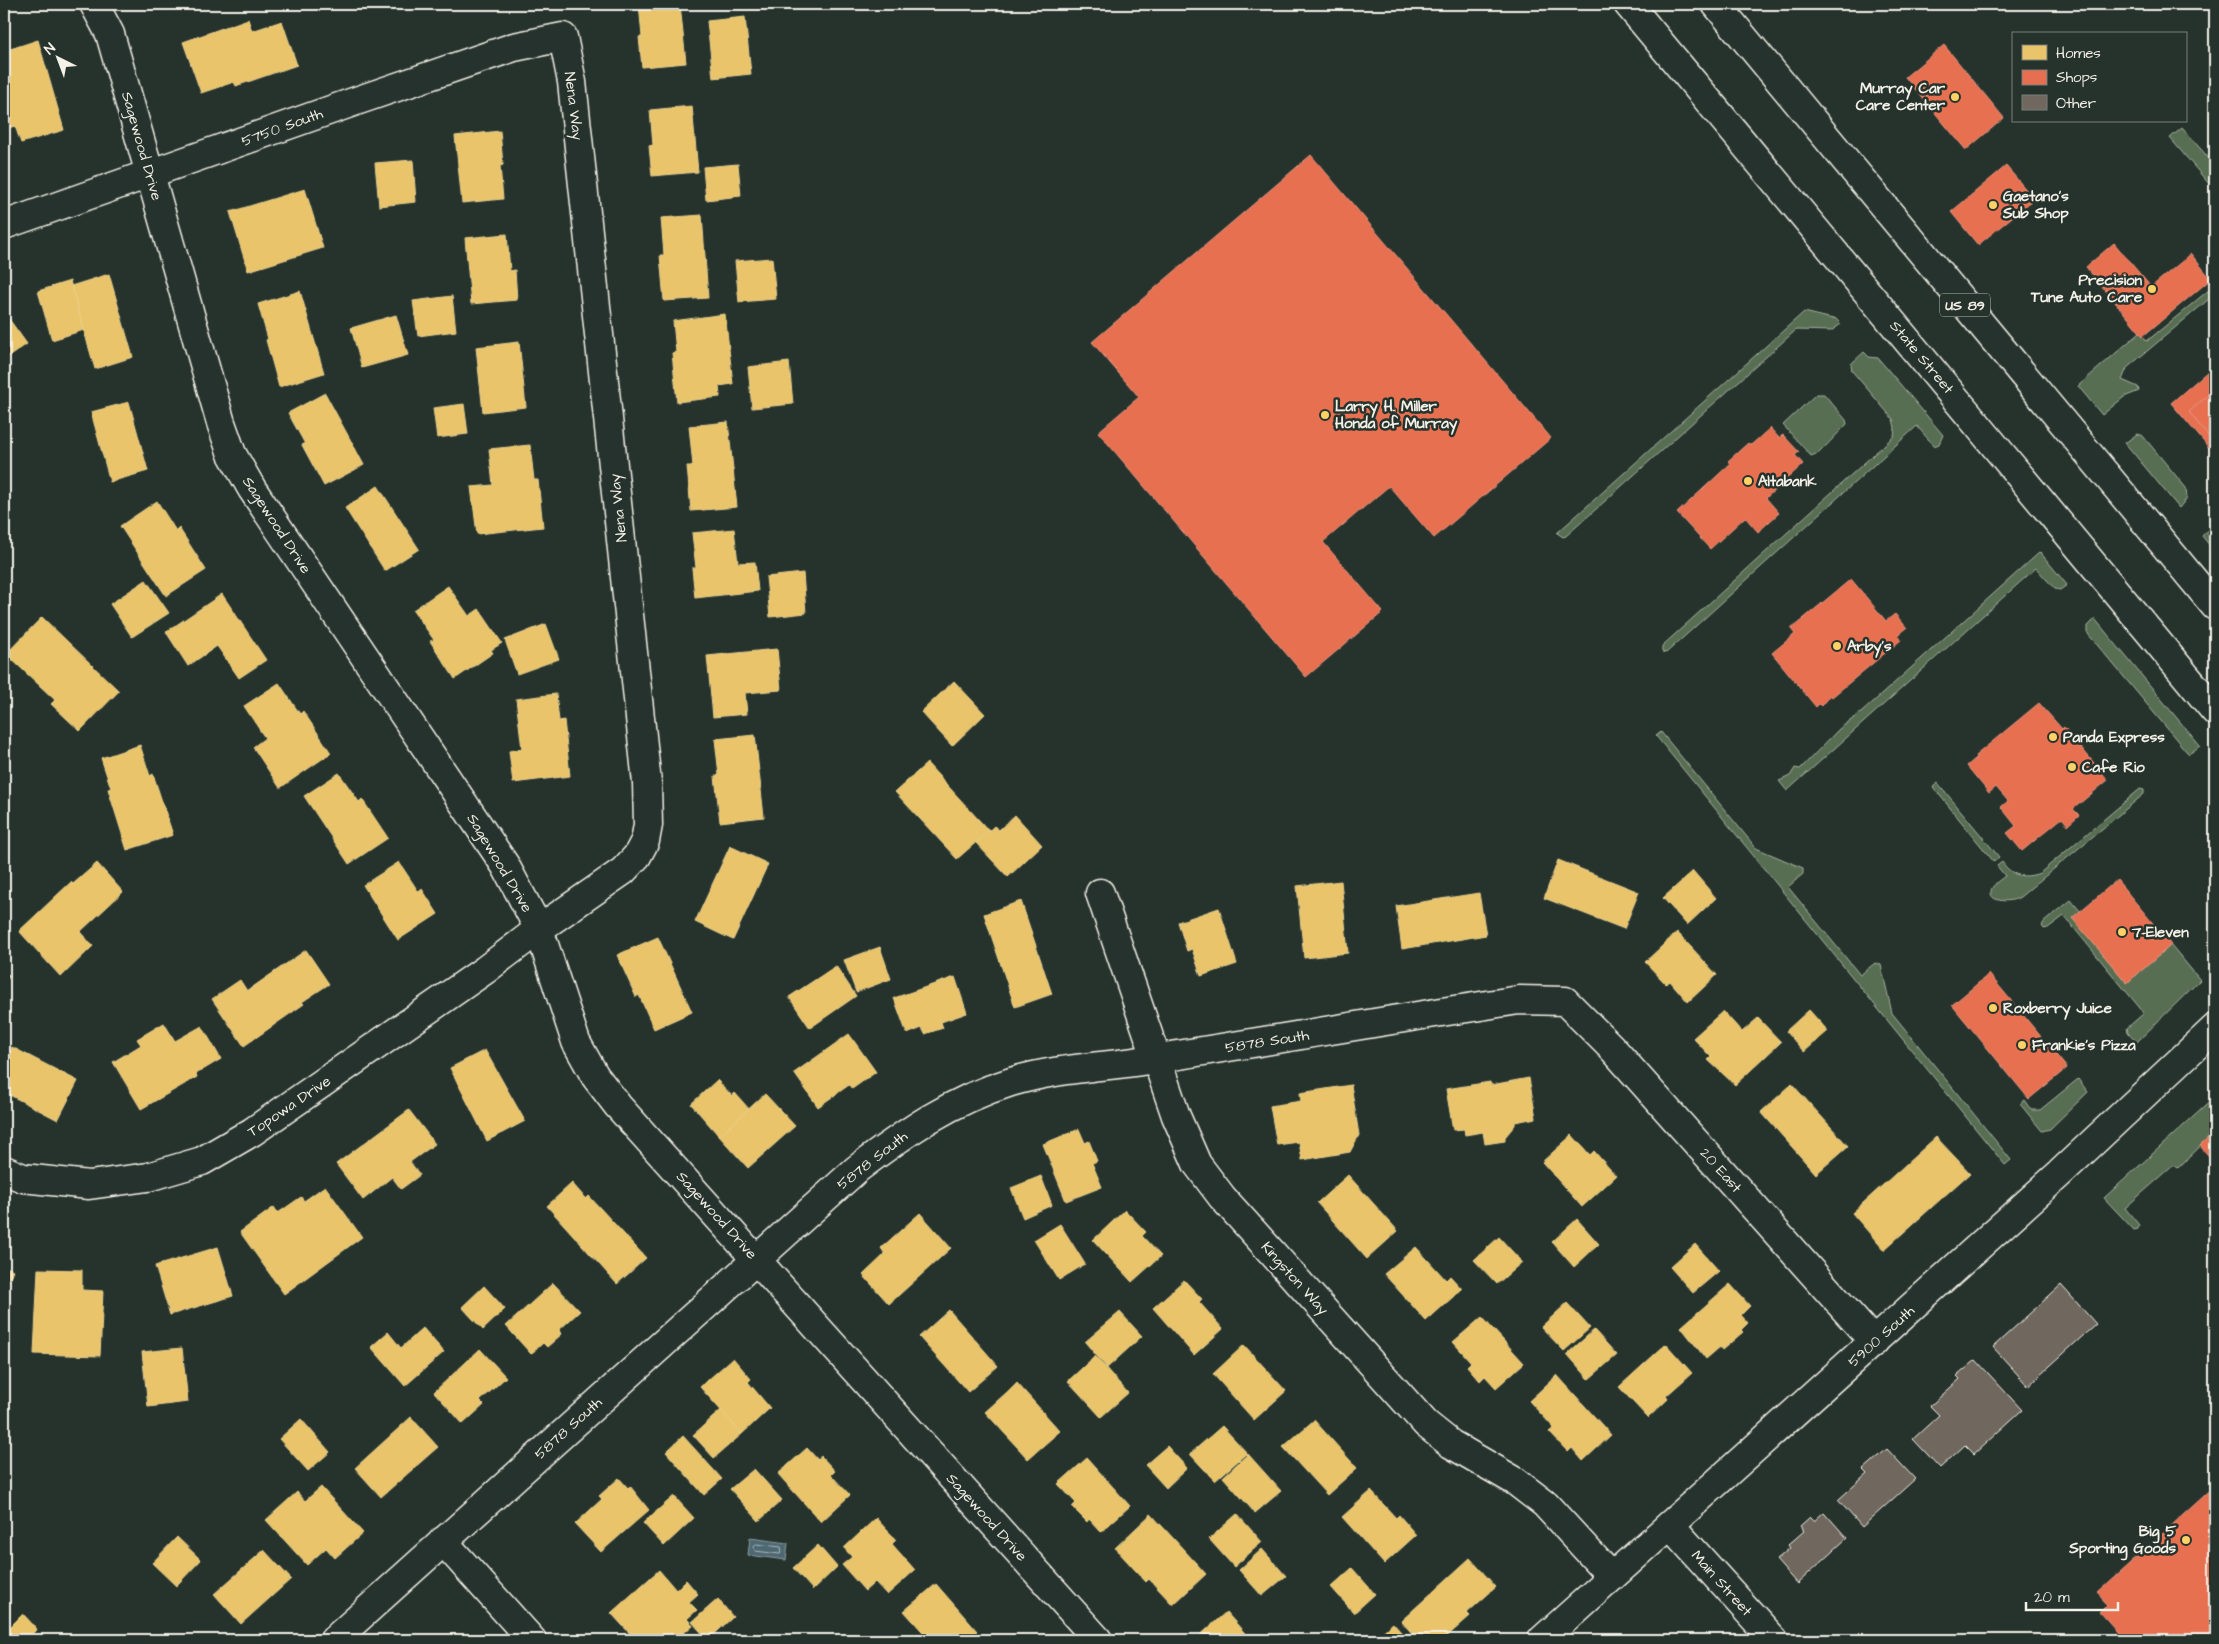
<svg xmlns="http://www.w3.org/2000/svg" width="2219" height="1644" viewBox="0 0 2219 1644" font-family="'Architects Daughter',sans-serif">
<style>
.green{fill:#586e53;stroke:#a6b09e}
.water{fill:#4d6772;stroke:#909ea1}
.homes{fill:#e9c46a;stroke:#ecd290}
.shops{fill:#e76f51;stroke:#eb967e}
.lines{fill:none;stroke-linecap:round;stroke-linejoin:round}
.shore{stroke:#b1bab9;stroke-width:1}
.building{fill:#70685e;stroke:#f4f1e8}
.minor-casing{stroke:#f4f1e8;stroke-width:31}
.major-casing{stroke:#f4f1e8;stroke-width:31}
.minor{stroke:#26332d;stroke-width:28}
.major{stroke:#26332d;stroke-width:28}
.poi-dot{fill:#ffd166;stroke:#26332d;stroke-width:2}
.labels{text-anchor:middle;stroke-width:5;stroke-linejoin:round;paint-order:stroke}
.shield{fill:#26332d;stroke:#b6b8b0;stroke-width:1}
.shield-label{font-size:14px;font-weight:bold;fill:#f4f1e8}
.poi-label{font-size:15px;font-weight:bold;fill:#f4f1e8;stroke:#26332d;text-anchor:start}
.street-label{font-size:15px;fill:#f4f1e8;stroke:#26332d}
</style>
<rect width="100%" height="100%" fill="#26332d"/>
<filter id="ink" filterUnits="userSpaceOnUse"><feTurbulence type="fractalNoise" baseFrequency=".02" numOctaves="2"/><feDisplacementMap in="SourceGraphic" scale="10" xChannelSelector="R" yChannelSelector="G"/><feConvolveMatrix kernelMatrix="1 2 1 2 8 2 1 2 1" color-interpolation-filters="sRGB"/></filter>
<g filter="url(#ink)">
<g class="green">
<polygon points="2182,128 2215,165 2215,191 2170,138"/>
<polygon points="2215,285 2215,294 2127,368 2122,380 2138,387 2139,391 2124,397 2102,415 2078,386 2140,332 2147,341"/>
<polygon points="1804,312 1833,319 1835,318 1841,324 1831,331 1796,330 1566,536 1563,537 1557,533"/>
<polygon points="1864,352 1869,357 1878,358 1943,435 1939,444 1934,446 1917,426 1676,644 1666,653 1662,652 1662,646 1894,436 1895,428 1893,419 1852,371 1851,364"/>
<polygon points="1816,394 1824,394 1846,420 1847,424 1819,453 1811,456 1783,425"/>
<polygon points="2137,434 2143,436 2186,488 2187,498 2179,508 2125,443"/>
<polygon points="2215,522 2215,552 2202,536"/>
<polygon points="2040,552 2067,585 2060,590 2055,589 2036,568 1787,791 1779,781 1790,776 1795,768 1800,769 1839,729 1862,712"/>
<polygon points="2095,619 2200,746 2189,754 2186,751 2088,634 2088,626"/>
<polygon points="1661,732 1756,848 1803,868 1803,874 1788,887 1860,975 1875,963 1881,965 1892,1013 2011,1160 2005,1165 1656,736"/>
<polygon points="1938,783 1999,857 1994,862 1933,787"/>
<path d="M 2140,789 L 2144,790 L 2144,794 L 2020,897 C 2012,903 1985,903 1992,888 C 1995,883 2001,879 2005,876 L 1997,866 L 2002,862 C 2012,876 2023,879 2040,873 Z"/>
<polygon points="2071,900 2080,911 2073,918 2127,983 2171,945 2200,980 2137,1042 2128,1032 2127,1028 2144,1013 2064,916 2048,928 2044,929 2042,926 2044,922"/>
<polygon points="2078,1079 2088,1092 2050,1129 2042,1131 2020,1104 2025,1100 2032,1110 2040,1110"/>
<polygon points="2215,1097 2215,1132 2178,1168 2174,1165 2125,1208 2139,1225 2138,1229 2134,1230 2104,1198"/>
</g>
<polygon class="water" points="750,1538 788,1543 786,1560 748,1555"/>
<g class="homes">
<polygon points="639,4 680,4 686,63 642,67 639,37 642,37"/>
<polygon points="745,17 751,74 713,78 707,21"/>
<polygon points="248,19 252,31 282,21 297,65 236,86 234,82 201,93 183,42"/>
<polygon points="38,40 64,130 21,143 15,126 5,129 4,126 4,51"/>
<polygon points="692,106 698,172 652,176 649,146 653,145 650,110"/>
<polygon points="500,131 503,165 500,166 503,199 462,203 455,136"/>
<polygon points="413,160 416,202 379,206 375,163"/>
<polygon points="738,164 741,196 706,200 703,167"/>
<polygon points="305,189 323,248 248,271 230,212"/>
<polygon points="702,215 708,298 664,301 660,255 664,255 661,218"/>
<polygon points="507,234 510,271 515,270 517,300 471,304 465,238"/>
<polygon points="772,258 776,299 739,302 735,261"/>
<polygon points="109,274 133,357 95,369 71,286"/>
<polygon points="70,281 84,330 52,340 38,291"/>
<polygon points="300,291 324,373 279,387 266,340 268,339 258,304"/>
<polygon points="452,296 456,331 418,336 413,301"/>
<polygon points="4,312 27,344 4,360"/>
<polygon points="725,314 733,384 719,386 720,397 677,402 672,353 676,352 673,321"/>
<polygon points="396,315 408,355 362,368 351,328"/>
<polygon points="519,342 526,407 483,412 476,347"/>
<polygon points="789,362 793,404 752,408 748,367"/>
<polygon points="325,393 364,465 324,486 302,445 305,444 288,413"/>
<polygon points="129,402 148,471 110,482 91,412"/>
<polygon points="464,404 468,434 437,438 433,408"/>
<polygon points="728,422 737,507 691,511 687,466 693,466 689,426"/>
<polygon points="530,445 534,480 538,480 543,527 477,534 471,487 493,485 489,449"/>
<polygon points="378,486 419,549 385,571 345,508"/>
<polygon points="157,501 176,531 179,528 206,570 166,596 120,526"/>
<polygon points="734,529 738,563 755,562 758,591 695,598 692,568 696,568 692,533"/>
<polygon points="803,573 806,613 770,617 766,577"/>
<polygon points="146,580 169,613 132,637 110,604"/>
<polygon points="448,586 469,616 479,609 502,643 491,650 493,653 455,679 430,641 434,640 413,610"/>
<polygon points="222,594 266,660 239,678 217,646 188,666 166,632"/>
<polygon points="42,617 119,691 80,731 51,704 55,700 6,654"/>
<polygon points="546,624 559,659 517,674 505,640"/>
<polygon points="777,649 781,690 745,693 747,714 713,717 707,656"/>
<polygon points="954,681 985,714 952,746 921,712"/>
<polygon points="279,683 300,714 303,711 331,753 280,788 253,747 265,738 244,706"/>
<polygon points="556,694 559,721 564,720 570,776 513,783 509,751 522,749 516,699"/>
<polygon points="755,735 764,817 720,822 715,776 719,775 715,739"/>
<polygon points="140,745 150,776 153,774 173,835 127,850 108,789 111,788 101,758"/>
<polygon points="927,763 989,831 957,859 895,792"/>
<polygon points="339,773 359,802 362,799 388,838 349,864 304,796"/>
<polygon points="1015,815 1042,845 1008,877 976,843 994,826 999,830"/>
<polygon points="730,846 768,864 733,940 695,922"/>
<polygon points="1558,860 1639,892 1624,929 1544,898"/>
<polygon points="399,862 418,891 422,889 438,914 398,940 363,885"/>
<polygon points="97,863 123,892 80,932 93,946 61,977 19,931 71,882 73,884"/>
<polygon points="1693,871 1716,898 1687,925 1663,898"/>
<polygon points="1341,881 1348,953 1304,958 1297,886"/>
<polygon points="1479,893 1486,935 1402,949 1396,906"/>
<polygon points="1021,901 1052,994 1015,1007 984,914"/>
<polygon points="1219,908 1237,964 1201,976 1192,949 1187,951 1178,922"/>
<polygon points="1677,932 1717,975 1688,1002 1670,981 1666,984 1645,962"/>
<polygon points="658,937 692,1012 654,1029 639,995 636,997 617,955"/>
<polygon points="880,947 891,979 856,992 844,960"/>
<polygon points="306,950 329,984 302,1002 304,1004 244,1046 212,999 240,980 247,991"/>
<polygon points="836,966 856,996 810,1028 789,997"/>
<polygon points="4,970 10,976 4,983"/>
<polygon points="955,977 967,1013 941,1022 943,1028 925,1034 922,1028 907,1034 894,998"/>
<polygon points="1809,1010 1828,1031 1804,1052 1786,1031"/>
<polygon points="1723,1011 1742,1032 1758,1018 1781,1042 1735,1085 1708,1060 1711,1057 1693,1038"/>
<polygon points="164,1023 175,1041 202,1026 221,1059 196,1074 197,1077 141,1109 113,1062 141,1045 137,1039"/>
<polygon points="849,1034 876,1072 852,1089 849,1085 818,1107 794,1073"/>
<polygon points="12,1047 78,1081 58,1120 4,1092 4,1063"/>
<polygon points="485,1050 525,1121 487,1141 450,1068"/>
<polygon points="1529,1078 1536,1118 1515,1122 1515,1125 1505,1137 1505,1141 1485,1144 1483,1132 1465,1135 1464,1129 1453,1130 1446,1089 1490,1082 1491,1085"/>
<polygon points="717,1080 732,1096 735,1093 749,1109 719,1136 691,1104"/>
<polygon points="1792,1084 1848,1146 1816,1174 1761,1112"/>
<polygon points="1351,1085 1359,1135 1350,1152 1302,1160 1299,1142 1277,1145 1270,1106 1301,1101 1300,1093"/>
<polygon points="765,1094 795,1126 748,1168 719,1136"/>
<polygon points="409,1110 435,1144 410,1162 420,1175 401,1189 392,1177 363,1200 336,1164"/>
<polygon points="1079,1129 1085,1143 1089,1141 1097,1161 1092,1163 1102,1187 1066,1201 1043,1144"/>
<polygon points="1572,1135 1590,1155 1594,1151 1616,1176 1582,1207 1542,1162"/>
<polygon points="1936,1137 1970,1173 1884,1250 1852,1213"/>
<polygon points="1348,1175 1398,1231 1367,1259 1317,1203"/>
<polygon points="1041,1176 1052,1205 1023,1218 1011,1188"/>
<polygon points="572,1183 586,1199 589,1196 646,1258 617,1284 547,1206"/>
<polygon points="325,1186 362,1237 284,1294 240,1232 274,1207 278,1213 301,1197 304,1201"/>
<polygon points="1125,1210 1146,1232 1142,1236 1161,1256 1132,1282 1093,1240"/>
<polygon points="920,1213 951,1248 889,1304 863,1275 885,1254 881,1248"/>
<polygon points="1577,1219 1599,1244 1574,1267 1552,1242"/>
<polygon points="1060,1224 1085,1264 1059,1280 1034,1240"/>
<polygon points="1499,1237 1522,1262 1497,1284 1474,1260"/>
<polygon points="1695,1244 1719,1271 1693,1293 1670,1267"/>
<polygon points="218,1247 233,1296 170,1315 155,1266"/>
<polygon points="1416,1247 1446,1280 1450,1276 1462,1289 1426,1321 1384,1274"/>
<polygon points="4,1266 13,1270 4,1292"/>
<polygon points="38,1269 82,1270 82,1290 103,1291 100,1356 34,1354"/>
<polygon points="1184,1280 1202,1299 1199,1302 1223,1329 1194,1355 1153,1308"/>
<polygon points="553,1283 580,1311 559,1330 562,1334 547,1347 543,1343 531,1354 506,1326"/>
<polygon points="1730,1284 1750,1306 1741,1315 1748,1323 1741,1330 1743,1332 1722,1350 1720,1347 1706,1359 1681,1327"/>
<polygon points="484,1286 505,1309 483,1330 462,1307"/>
<polygon points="1567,1303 1590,1328 1564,1351 1541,1327"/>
<polygon points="949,1310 998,1366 968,1392 919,1337"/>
<polygon points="1120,1312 1142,1336 1107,1368 1085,1342"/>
<polygon points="1482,1317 1524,1363 1496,1388 1485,1376 1480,1381 1467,1366 1471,1362 1453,1342"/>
<polygon points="423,1328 444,1352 405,1386 371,1347 388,1332 401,1348"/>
<polygon points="1594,1330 1617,1355 1589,1379 1567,1354"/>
<polygon points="1666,1344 1692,1373 1666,1396 1668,1399 1648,1418 1619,1387"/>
<polygon points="1244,1345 1286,1391 1254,1420 1213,1374"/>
<polygon points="182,1348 188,1402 148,1407 142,1352"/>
<polygon points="480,1349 506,1377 480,1401 484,1405 463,1424 434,1392"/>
<polygon points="1095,1356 1128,1393 1101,1417 1068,1381"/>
<polygon points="733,1358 751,1379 748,1382 770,1408 742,1434 700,1387"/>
<polygon points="1557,1375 1611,1435 1583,1461 1572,1448 1568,1452 1549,1432 1554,1428 1529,1401"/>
<polygon points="1017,1383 1060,1431 1028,1459 985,1412"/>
<polygon points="721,1410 742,1434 714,1458 693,1435"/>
<polygon points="411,1417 438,1447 381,1497 355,1468"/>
<polygon points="301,1419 330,1452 308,1471 279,1439"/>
<polygon points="1314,1420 1357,1468 1327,1495 1283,1447"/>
<polygon points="1222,1426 1247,1453 1215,1481 1190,1454"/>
<polygon points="683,1436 722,1479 704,1495 666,1452"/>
<polygon points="1167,1446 1187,1468 1166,1488 1145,1465"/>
<polygon points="807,1448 818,1460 821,1456 835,1471 831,1475 850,1495 821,1522 778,1474"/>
<polygon points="1248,1454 1281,1491 1255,1513 1223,1477"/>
<polygon points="1087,1458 1130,1506 1101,1532 1089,1519 1087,1522 1072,1507 1076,1503 1058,1484"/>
<polygon points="754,1469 782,1500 759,1521 730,1489"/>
<polygon points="619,1478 628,1488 630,1486 649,1510 601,1552 575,1524 602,1499 599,1496"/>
<polygon points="321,1487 363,1533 335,1558 326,1548 307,1565 266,1520 297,1492 305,1501"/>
<polygon points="1371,1491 1396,1518 1399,1515 1416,1535 1384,1564 1342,1517"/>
<polygon points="674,1496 694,1518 664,1546 643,1523"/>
<polygon points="1151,1514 1206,1574 1173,1605 1149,1579 1146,1582 1115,1548"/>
<polygon points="1237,1514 1262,1542 1234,1567 1209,1539"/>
<polygon points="876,1518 896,1540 892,1544 915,1570 887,1595 875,1582 865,1591 842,1565 852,1557 844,1548"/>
<polygon points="177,1537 201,1560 176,1586 152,1563"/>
<polygon points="818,1545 837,1567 813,1590 793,1568"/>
<polygon points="1262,1549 1286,1576 1262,1596 1239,1570"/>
<polygon points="264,1550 291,1579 241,1624 214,1594"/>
<polygon points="1470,1558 1496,1587 1467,1613 1470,1616 1443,1640 1418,1640 1401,1621"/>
<polygon points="1352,1568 1375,1594 1354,1613 1331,1587"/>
<polygon points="659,1570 676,1590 686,1580 698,1594 689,1602 697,1610 687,1619 693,1625 676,1640 632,1640 634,1638 611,1613"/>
<polygon points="936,1584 977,1631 966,1640 930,1640 904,1611"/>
<polygon points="718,1599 733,1617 708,1640 692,1622"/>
<polygon points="1226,1612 1251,1640 1197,1640 1196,1639"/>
<polygon points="23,1614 37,1629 30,1636 33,1640 4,1640 4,1633"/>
<polygon points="1393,1623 1408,1640 1373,1640"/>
</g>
<g class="shops">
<polygon points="1944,45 2004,118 1966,150 1905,77"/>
<polygon points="1311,155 1551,438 1434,538 1389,486 1323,542 1383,612 1306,677 1098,432 1139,397 1092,342"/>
<polygon points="2006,166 2034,199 1978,245 1951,212"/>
<polygon points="2114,243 2151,287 2191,254 2211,279 2143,336 2086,267"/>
<polygon points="2215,365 2215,389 2189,412 2215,444 2215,455 2171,403"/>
<polygon points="2215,389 2215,444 2189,412"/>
<polygon points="1770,428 1779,438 1783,435 1799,452 1795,455 1803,464 1766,498 1779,513 1758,532 1745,517 1710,549 1677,513 1731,463 1728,461 1748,443 1751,445"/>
<polygon points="1851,579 1886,621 1895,614 1907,628 1898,635 1901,640 1832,697 1830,695 1821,706 1819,704 1816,707 1772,653 1795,634 1791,629"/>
<polygon points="2039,703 2062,729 2064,727 2108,780 2073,809 2079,815 2068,825 2062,818 2022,851 2007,833 2016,826 2001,807 2008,801 1996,787 1989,793 1967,766 1976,758 1975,756"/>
<polygon points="2117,880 2171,945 2127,983 2072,918"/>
<polygon points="1989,974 2067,1068 2029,1099 1952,1005"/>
<polygon points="2215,1132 2215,1163 2200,1146"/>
<polygon points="2215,1486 2215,1640 2124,1640 2099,1612 2107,1604 2097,1593"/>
</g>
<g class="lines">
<polygon class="shore" points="756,1544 781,1547 782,1552 780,1554 755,1551 754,1548"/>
</g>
<g class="building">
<polygon points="2061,1285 2096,1324 2028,1386 1993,1347"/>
<polygon points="1976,1360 2022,1410 1974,1454 1965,1445 1940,1468 1913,1439 1939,1415 1930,1406 1960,1379 1957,1376"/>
<polygon points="1887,1449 1915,1479 1862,1527 1838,1500 1867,1474 1863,1470"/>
<polygon points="1824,1512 1847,1538 1797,1584 1776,1560 1790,1548 1788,1545 1804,1531 1800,1526 1810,1517 1814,1521"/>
</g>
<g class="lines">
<g class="minor-casing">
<g id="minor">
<polyline points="94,4 110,34 221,423 232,454 252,489 505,865 539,929 576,1042 595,1076 618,1106 1098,1640"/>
<polyline points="4,225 359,100 514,47 563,37 572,82 647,783 648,825 645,841 637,856 623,871 539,929 485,970 252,1132 202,1161 148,1177 89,1185 23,1178 4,1170"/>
<polyline points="1100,893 1176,1116 1197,1164 1222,1197 1426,1424 1451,1444 1515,1481 1545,1504 1612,1577"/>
<polyline points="1670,1525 1774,1640"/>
<polyline points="443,1541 532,1640"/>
<path d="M 334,1640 L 857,1169 C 906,1132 950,1101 1011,1082 C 1059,1067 1111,1067 1160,1058 C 1280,1039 1399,1018 1519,1000 L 1565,1001 L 1613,1049 L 1874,1342"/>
<polyline points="1542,1640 2057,1176 2215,1028"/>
</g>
</g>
<g class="major-casing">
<g id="major">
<polyline points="1628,4 2215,711"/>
<polyline points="1716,4 2215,606"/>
</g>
</g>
<use href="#minor" class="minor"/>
<use href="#major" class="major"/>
</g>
</g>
<g class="poi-dot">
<circle cx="1955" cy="97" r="5"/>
<circle cx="1993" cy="205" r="5"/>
<circle cx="2152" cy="289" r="5"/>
<circle cx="1325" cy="415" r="5"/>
<circle cx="1748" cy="481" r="5"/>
<circle cx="1837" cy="646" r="5"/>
<circle cx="2053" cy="737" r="5"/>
<circle cx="2072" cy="767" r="5"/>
<circle cx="2122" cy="932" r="5"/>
<circle cx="1993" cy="1008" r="5"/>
<circle cx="2022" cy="1045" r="5"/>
<circle cx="2186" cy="1540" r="5"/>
</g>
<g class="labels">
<rect class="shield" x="1940" y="293.5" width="50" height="23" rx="4"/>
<g class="shield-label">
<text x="1965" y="310">US 89</text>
</g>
<g class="poi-label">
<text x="1945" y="93" text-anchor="end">Murray Car<tspan x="1945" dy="17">Care Center</tspan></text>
<text x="2003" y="201">Gaetano's<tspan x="2003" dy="17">Sub Shop</tspan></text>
<text x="2142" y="285" text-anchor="end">Precision<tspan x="2142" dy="17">Tune Auto Care</tspan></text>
<text x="1335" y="411">Larry H. Miller<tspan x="1335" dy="17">Honda of Murray</tspan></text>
<text x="1758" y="486">Altabank</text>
<text x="1847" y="651">Arby's</text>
<text x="2063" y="742">Panda Express</text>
<text x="2082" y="772">Cafe Rio</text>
<text x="2132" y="937">7-Eleven</text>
<text x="2003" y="1013">Roxberry Juice</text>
<text x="2032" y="1050">Frankie's Pizza</text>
<text x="2176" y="1536" text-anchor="end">Big 5<tspan x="2176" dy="17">Sporting Goods</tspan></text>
</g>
<g class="street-label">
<text transform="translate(574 106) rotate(83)" y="5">Nena Way</text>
<text transform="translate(282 127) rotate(-20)" y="5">5750 South</text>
<text transform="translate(142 146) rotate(74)" y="5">Sagewood Drive</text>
<text transform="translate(1922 357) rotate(50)" y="5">State Street</text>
<text transform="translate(618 508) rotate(-96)" y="5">Nena Way</text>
<text transform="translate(277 525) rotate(57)" y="5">Sagewood Drive</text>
<text transform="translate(500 863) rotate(59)" y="5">Sagewood Drive</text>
<text transform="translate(1267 1041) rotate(-9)" y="5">5878 South</text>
<text transform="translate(289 1106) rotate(-34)" y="5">Topowa Drive</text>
<text transform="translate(872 1160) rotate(-38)" y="5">5878 South</text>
<text transform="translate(1721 1170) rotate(48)" y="5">20 East</text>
<text transform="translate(717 1215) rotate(48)" y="5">Sagewood Drive</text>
<text transform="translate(1295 1278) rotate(48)" y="5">Kingston Way</text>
<text transform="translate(1881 1336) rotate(-42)" y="5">5900 South</text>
<text transform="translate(568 1428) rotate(-42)" y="5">5878 South</text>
<text transform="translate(987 1517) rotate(48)" y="5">Sagewood Drive</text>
<text transform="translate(1722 1583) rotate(48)" y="5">Main Street</text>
</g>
</g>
<rect width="2219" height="1644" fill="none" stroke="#26332d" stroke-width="20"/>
<rect x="10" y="10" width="2199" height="1624" fill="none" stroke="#f4f1e8" stroke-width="2" filter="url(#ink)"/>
<rect x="2012" y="32" width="175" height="90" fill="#26332d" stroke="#787f78"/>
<rect x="2022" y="45" width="25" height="15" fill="#e9c46a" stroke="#787f78"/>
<text x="2056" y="58" font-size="15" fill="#f4f1e8">Homes</text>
<rect x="2022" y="70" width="25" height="15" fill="#e76f51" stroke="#787f78"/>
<text x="2056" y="82" font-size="15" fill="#f4f1e8">Shops</text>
<rect x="2022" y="95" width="25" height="15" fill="#70685e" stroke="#787f78"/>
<text x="2056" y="108" font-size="15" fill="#f4f1e8">Other</text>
<g transform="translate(58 58) rotate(318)" stroke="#26332d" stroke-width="4" paint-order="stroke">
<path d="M0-4L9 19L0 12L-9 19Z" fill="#f4f1e8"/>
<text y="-8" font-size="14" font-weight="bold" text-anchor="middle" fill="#f4f1e8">N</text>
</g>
<path d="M2026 1602v8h92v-8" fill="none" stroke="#f4f1e8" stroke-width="2.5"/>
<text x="2034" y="1602" font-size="15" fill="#f4f1e8" stroke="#26332d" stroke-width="4" paint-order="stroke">20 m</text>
</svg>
